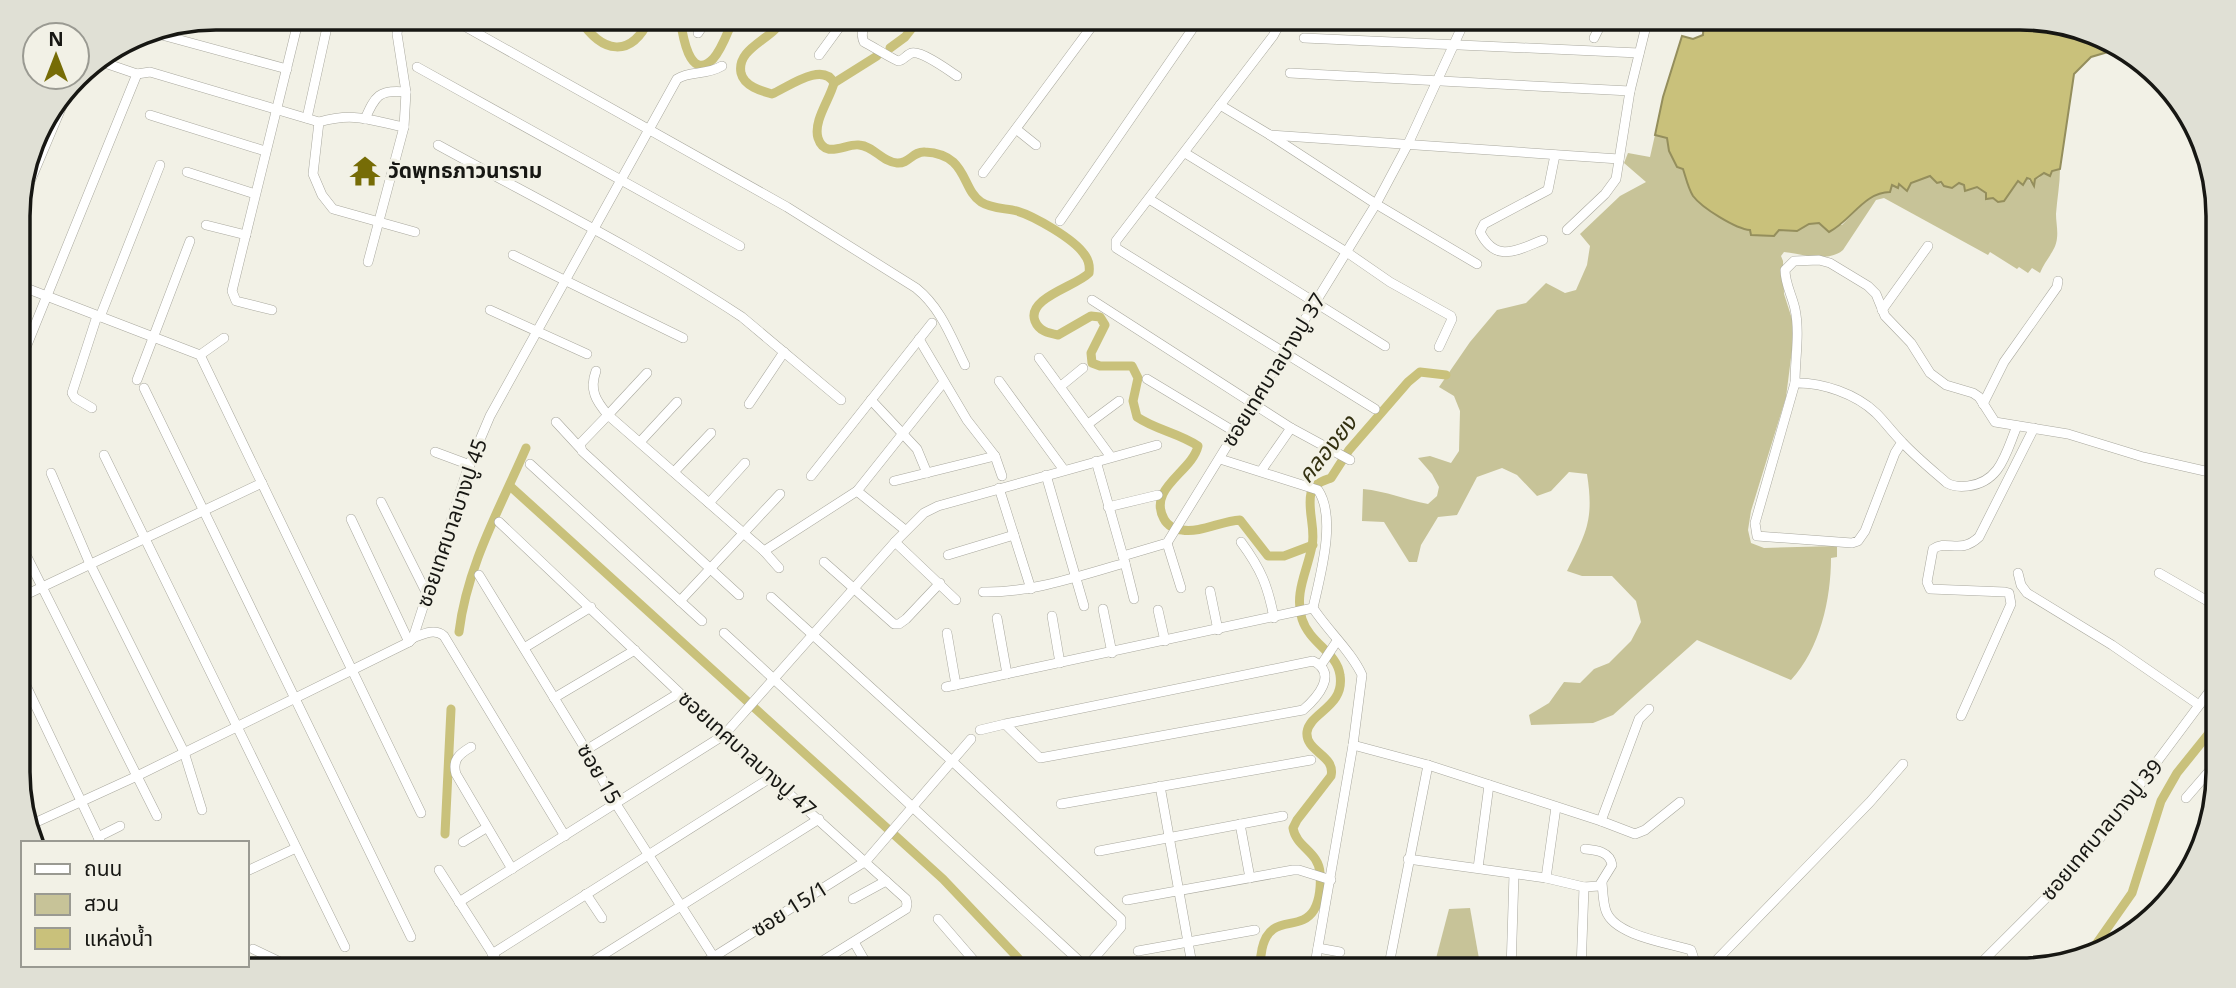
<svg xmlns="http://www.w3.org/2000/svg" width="2236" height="988" viewBox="0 0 2236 988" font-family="Georgia,'Noto Sans Thai',serif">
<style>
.green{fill:#c7c398}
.water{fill:#c9c17b;stroke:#948e5c;stroke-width:2}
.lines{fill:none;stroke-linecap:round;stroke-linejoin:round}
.canal{stroke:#c9c17b;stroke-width:9}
.minor-casing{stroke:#a9a89e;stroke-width:10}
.minor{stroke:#fff;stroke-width:9}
.labels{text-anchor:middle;stroke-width:6;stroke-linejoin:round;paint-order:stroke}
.poi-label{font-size:21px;font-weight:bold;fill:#171713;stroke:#f2f1e6;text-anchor:start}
.street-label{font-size:21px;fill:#171713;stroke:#f2f1e6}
.water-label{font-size:23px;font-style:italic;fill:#333010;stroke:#f2f1e6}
.rim{fill:none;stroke:#171713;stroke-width:3.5}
</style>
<rect width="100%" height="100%" fill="#f2f1e6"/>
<g class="green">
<path d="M 1655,135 L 1667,137 C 1669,157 1677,156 1684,171 C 1686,176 1686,182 1689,186 C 1702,202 1730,229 1751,230 L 1752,235 L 1773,236 L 1779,230 L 1797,231 L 1809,224 L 1819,223 L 1842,225 C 1858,209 1875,188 1899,184 L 1907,191 L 1911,183 L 1930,176 L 1944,186 L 1959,183 L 1966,187 L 1981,188 L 1986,193 L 2012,190 L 2018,181 L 2024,181 L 2027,178 L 2033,185 L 2035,179 L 2039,178 L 2042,174 L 2060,169 C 2060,184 2057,199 2056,214 C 2056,222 2058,230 2057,238 C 2056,251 2045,260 2040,273 L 2032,268 L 2028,273 L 2019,267 L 2017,269 L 1990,252 L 1988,255 L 1884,198 L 1876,200 L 1843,250 C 1828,263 1802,254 1784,252 L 1781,256 L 1783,261 L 1784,294 L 1793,322 L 1793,342 L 1786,397 L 1751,511 L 1748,530 L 1751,543 L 1764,548 L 1837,546 L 1837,557 L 1831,558 C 1831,599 1820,649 1791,680 L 1697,640 L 1613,715 L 1593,723 L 1531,725 L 1529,715 L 1549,703 L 1564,682 L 1580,683 L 1594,669 L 1609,663 L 1631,641 L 1641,622 L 1636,601 L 1612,576 L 1582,576 L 1567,571 C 1587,532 1594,519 1587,474 L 1569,472 L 1551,491 L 1537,496 L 1517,475 L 1502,468 L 1477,477 L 1457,515 L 1438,517 L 1421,545 L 1417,562 L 1409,562 L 1384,522 L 1362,521 L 1363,489 C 1386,491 1406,500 1428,504 L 1437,496 L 1439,487 L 1432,474 L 1418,458 L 1430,456 L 1451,463 L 1459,451 L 1460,411 L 1454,396 L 1439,387 L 1470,342 L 1497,310 L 1526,303 L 1546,283 L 1565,293 L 1576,290 L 1587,265 L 1590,246 L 1580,234 L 1620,196 L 1646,182 L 1624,163 L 1628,153 L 1650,157 Z"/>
<polygon points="1470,908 1481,970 1433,970 1449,909"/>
</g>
<path class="water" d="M 1704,18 L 2021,18 L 2097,33 L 2118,49 L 2091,57 L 2074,74 L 2060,169 L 2052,171 L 2050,176 L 2044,173 L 2035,179 L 2034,186 L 2030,179 L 2027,178 L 2023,185 L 2018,181 L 2004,201 L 1998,202 L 1993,198 L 1986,199 L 1986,193 L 1977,187 L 1965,191 L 1964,185 L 1959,183 L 1952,188 L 1944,186 L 1941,182 L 1937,183 L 1930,176 L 1911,183 L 1907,191 L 1899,184 L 1898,188 L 1892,185 L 1890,192 C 1864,192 1851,221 1829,232 L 1819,223 L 1809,224 L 1797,231 L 1779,230 L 1774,236 L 1751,235 L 1750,230 C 1736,229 1702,208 1693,196 C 1688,188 1686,178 1683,169 L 1677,167 L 1669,151 L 1667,138 L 1655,135 L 1663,97 L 1682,36 L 1693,39 L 1703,35 Z"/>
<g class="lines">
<g class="canal">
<path d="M 579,18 C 602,54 631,59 650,18"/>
<path d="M 680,18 C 682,32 689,83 713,59 C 723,48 728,30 734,18"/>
<path d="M 783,18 C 775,39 736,47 741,73 C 744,86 761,91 772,94 C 788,87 823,61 834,83 C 830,99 813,121 818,138 C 825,160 846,143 859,145 C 874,146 882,162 897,163 C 909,164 913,151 925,152 C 968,154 961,189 981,202 C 992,209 1005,208 1017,211 C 1034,216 1074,239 1084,254 C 1089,260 1090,266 1089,273 C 1077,286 1026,298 1035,321 C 1039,331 1048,333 1058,335 L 1091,316 L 1100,317 L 1105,325 L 1091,353 L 1092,363 L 1100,366 L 1132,366 L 1138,378 L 1133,401 L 1137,417 C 1156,430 1179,433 1198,446 C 1192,472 1147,488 1164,519 C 1167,525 1175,530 1182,530 C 1201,533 1221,521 1240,520 L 1268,556 L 1284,556 L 1313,545"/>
<polyline points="890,48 905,37 920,18"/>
<polyline points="834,83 877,56"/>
<polyline points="510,486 943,879 1018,958 1026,970"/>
<path d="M 459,632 C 467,566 500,508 526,448"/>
<polyline points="445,834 451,709"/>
<polyline points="2092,950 2132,893 2161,801 2177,773 2218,722"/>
<path d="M 1260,970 C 1259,962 1261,957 1262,949 C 1270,912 1300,933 1314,910 C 1320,900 1321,884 1320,873 C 1319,852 1296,847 1293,828 L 1297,820 L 1331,776 C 1336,755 1305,752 1307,732 C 1310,712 1345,707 1340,675 C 1337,652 1310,644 1302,619 C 1294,593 1307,572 1312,546 C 1316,529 1307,510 1311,493 C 1314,483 1323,481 1331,478 L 1349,450 L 1408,382 L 1420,372 L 1446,375"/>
</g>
<g class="minor-casing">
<g id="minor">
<polyline points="305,18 328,24"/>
<path d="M 450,18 L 787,207 L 916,288 C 941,308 951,337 965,365"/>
<path d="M 869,18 C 864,24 860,34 864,42 C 870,45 896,61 898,61 C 903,61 907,54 912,53 C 922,51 948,70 957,76"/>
<polyline points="1283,18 1273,36 1116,241 1116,248 1375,409"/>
<polyline points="147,31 287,69"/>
<polyline points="698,33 708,18"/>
<polyline points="1304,38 1639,53"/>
<polyline points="1594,38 1604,18"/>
<polyline points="819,55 846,18"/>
<polyline points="96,60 137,74"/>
<polyline points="417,67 740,246"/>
<polyline points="1290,73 1630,91"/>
<path d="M 137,74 L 150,72 L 319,122 C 354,112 369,120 404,127"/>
<polyline points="1220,105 1270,135 1376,204 1477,264"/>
<polyline points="150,115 265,151"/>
<polyline points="307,118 329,18"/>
<path d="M 365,119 C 375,96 379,89 406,92"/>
<polyline points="319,122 313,174 322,195 333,209 415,232"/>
<polyline points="1016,129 1036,145"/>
<polyline points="1270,135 1619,159"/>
<path d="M 438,145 C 540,201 645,253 742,317 L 841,400"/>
<polyline points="1185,153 1348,253 1390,282 1451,316 1452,319 1439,347"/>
<polyline points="187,172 255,194"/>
<polyline points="983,173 1098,18"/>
<polyline points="1149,199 1385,346"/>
<polyline points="18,210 70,87"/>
<polyline points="1060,221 1200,18"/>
<polyline points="206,225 246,235"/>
<polyline points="1567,230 1605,194 1616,179 1630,91 1648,18"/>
<path d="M 1543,240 C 1517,250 1496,264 1480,232 L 1484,224 L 1548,190 L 1555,155"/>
<polyline points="513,255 683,338"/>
<polyline points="368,262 404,127 406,92 397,34 399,18"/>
<polyline points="18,285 200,355 421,813"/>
<polyline points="1092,300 1291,428 1350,460"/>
<polyline points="272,310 236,301 232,291 299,18"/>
<polyline points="490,310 587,354"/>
<polyline points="1882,310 1928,246"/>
<polyline points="100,317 160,165"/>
<polyline points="919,339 967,420 995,456 1002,476"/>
<polyline points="200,355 224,338"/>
<polyline points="1039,358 1111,457"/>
<polyline points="18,367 137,74"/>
<path d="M 596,371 C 589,390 596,401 608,415 L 647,373"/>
<polyline points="1147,379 1235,432"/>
<polyline points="137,380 190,241"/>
<polyline points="999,381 1064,470"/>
<path d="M 1795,383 C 1795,358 1800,333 1795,309 C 1792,295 1785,284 1785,270 L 1794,261 L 1819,260 L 1830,263 L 1868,286 L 1876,294 L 1885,316 L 1911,343 L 1930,373 L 1946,385 L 1973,393 L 1979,397 L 1995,422 L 2068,434 L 2143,457 L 2218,474"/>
<polyline points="1061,386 1083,368"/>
<polyline points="144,388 411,937"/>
<polyline points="871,400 917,449 927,473"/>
<polyline points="749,404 784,352"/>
<polyline points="1983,404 2004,362 2057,287 2058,281"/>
<polyline points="92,408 75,398 72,393 97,316"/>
<polyline points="556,422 580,448"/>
<polyline points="1088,424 1119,401"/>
<polyline points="640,442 677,402"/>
<path d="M 1902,442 L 1895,453 L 1865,531 L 1858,541 L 1852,543 L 1757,536 L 1755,523 L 1795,383 C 1822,382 1856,394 1876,413 C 1885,422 1893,433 1902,442 C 1916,457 1932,470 1947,483 C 1954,487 1960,487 1968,486 C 2001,482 2006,452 2017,426"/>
<polyline points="435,452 470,465"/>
<polyline points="104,455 345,947"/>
<path d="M 1220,459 L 1318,490 C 1337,518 1320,576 1313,608 C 1328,631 1351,651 1362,675 L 1353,745 L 1314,970"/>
<polyline points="1096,461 1123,556"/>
<polyline points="530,464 702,621"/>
<polyline points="1261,471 1291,428"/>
<polyline points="674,472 711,433"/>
<polyline points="51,473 90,564 184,752 202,810"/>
<polyline points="1046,475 1084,606"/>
<polyline points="811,476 932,323"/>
<polyline points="894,481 995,456"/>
<polyline points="999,488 1031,589"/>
<polyline points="857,491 943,383"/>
<polyline points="381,502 427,594"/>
<polyline points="709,503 745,463"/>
<polyline points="1108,507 1158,495"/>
<polyline points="351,519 409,642"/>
<polyline points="499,522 724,735 906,899 907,904 906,909 808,970"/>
<polyline points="19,541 157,816"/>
<polyline points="895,542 924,513 938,506 1157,445"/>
<path d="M 1241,542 C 1261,569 1268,586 1274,618"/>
<polyline points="1167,543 1181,588"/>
<polyline points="764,551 779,568"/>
<polyline points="948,555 1014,535"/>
<polyline points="824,562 894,624 899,624 906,619 940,583"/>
<polyline points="1125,563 1134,599"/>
<polyline points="2018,573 2021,585 2027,593 2112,645 2199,705"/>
<polyline points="2159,573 2218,607"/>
<polyline points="479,575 586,750 616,804 722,970"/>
<polyline points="1210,591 1218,630"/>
<path d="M 983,592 C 1032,593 1078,576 1125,563 L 1123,556 L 1167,543 L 1376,204 L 1408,144 L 1466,18"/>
<polyline points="739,595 582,451 580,444 608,415 764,551 857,491 905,530"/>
<polyline points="771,597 952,761 1121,919 1121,927 1084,970"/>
<polyline points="19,598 262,483"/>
<polyline points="680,601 780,494"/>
<polyline points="1103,609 1112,653"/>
<polyline points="1158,610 1165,641"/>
<polyline points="1052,616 1060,663"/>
<polyline points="997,618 1007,674"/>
<polyline points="724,633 1088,969"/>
<polyline points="947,633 956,685"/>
<path d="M 413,638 C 423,634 435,628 444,636 L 565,836"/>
<polyline points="524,648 591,607"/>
<polyline points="1321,665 1337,641"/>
<polyline points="19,671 101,843"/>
<polyline points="946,687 1313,608"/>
<polyline points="554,698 635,650"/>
<path d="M 1961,716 L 2011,604 L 2009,593 L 2005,592 L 1930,589 L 1927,582 L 1933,549 C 1947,539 1960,555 1979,537 L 2034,428"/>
<path d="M 980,730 L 1005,724 L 1313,661 C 1339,673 1317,698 1303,710 L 1040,758 L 1005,724"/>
<polyline points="1353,745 1428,765 1601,821 1635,834 1645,830 1680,802"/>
<path d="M 471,747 C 459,754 452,760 456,774 L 512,869"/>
<polyline points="586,750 679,693"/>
<polyline points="1160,786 1193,970"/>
<polyline points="2186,798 2218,761"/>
<polyline points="1061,804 1311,760"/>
<polyline points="1556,807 1546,878 1584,887 1581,970"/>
<polyline points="26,814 39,843"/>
<polyline points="1601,821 1639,719 1649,709"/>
<polyline points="1240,824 1250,878"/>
<path d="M 30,825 L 135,777 L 409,642 L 413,638 L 468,468 L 490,416 L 677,79 C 691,70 705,76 722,66"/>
<polyline points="98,837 120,826"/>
<polyline points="463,842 486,828"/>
<polyline points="1099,851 1283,816"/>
<polyline points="1408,859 1546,878"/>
<polyline points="1478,868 1489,785"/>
<polyline points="439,870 503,970"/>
<polyline points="247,871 296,848"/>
<path d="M 1602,883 C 1603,892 1603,903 1606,911 C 1615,936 1669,943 1691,950 L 1694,959 L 1689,970"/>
<path d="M 1584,887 L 1599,886 L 1612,865 C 1610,852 1597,850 1585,849"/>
<polyline points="586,894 602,918"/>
<polyline points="853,899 886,881"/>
<polyline points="1127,900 1293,870 1299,870 1331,880"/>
<polyline points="459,902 724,735 895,542 956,600"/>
<polyline points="938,919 982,970"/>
<polyline points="854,942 870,970"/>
<polyline points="1318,948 1340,952"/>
<polyline points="253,949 297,970"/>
<polyline points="1138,951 1255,930"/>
<polyline points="492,954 770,778"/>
<polyline points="238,965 238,970"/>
<polyline points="579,970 819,819"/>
<polyline points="693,970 866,861 971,739"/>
<polyline points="1388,970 1428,765"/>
<polyline points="1511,970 1514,874"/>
<polyline points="1707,970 1870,802 1903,764"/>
<polyline points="1974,970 2046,898 2097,842 2218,680"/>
</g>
</g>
<use href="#minor" class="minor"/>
</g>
<defs>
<g id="temple-bare" transform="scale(2.415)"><path d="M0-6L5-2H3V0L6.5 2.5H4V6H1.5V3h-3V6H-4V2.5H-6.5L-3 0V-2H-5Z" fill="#766c06" stroke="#f2f1e6" stroke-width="2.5" paint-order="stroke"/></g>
</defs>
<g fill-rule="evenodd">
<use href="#temple-bare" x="365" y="171"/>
</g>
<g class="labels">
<g class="poi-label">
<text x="388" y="178">วัดพุทธภาวนาราม</text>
</g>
<g class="street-label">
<text transform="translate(1274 370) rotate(-58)" y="7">ซอยเทศบาลบางปู 37</text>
<text transform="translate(452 523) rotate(-71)" y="7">ซอยเทศบาลบางปู 45</text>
<text transform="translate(747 754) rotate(42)" y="7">ซอยเทศบาลบางปู 47</text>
<text transform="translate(599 774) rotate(60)" y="7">ซอย 15</text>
<text transform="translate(2102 830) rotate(-50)" y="7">ซอยเทศบาลบางปู 39</text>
<text transform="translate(790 909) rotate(-32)" y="7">ซอย 15/1</text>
</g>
<g class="water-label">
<text transform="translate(1327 449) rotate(-51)" y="8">คลองยง</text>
</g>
</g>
<path d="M0 0H2236V988H0ZM216 30H2020A186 186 0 0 1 2206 216V772A186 186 0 0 1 2020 958H216A186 186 0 0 1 30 772V216A186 186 0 0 1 216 30Z" fill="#e0e0d5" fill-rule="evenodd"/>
<path class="rim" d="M216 30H2020A186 186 0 0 1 2206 216V772A186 186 0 0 1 2020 958H216A186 186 0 0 1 30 772V216A186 186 0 0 1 216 30Z"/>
<rect x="21" y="841" width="228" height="126" fill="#f2f1e6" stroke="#9a9a92" stroke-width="2"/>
<rect x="35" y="864" width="35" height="10" fill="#ffffff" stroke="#9a9a92" stroke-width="2"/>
<text x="84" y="876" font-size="21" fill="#171713">ถนน</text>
<rect x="35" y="894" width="35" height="21" fill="#c7c398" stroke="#9a9a92" stroke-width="2"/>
<text x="84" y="911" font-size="21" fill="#171713">สวน</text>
<rect x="35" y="928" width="35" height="21" fill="#c9c17b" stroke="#9a9a92" stroke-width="2"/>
<text x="84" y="946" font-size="21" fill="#171713">แหล่งน้ำ</text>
<g transform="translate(56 56)"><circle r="33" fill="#f2f1e6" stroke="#9a9a92" stroke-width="2"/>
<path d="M0-5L12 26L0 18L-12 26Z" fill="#766c06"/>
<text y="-10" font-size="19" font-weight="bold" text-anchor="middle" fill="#171713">N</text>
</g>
</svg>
